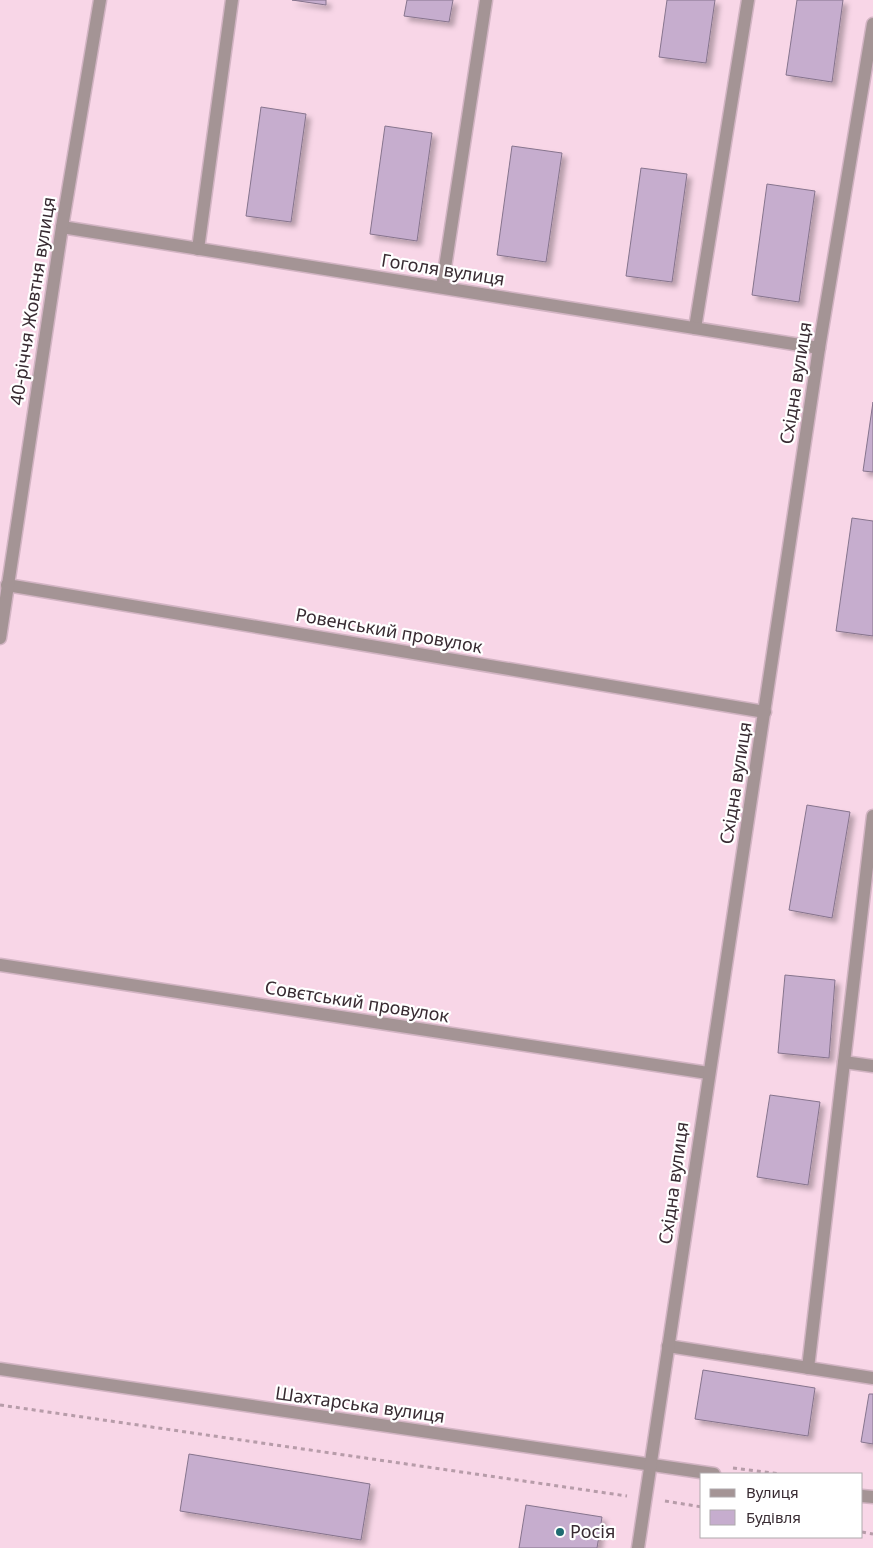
<svg xmlns="http://www.w3.org/2000/svg" width="873" height="1548" viewBox="0 0 873 1548" font-family="'Noto Sans',sans-serif">
<style>
.building{fill:#c6adce;stroke:#86748d;filter:url(#shadow)}
.lines{fill:none;stroke-linecap:round;stroke-linejoin:round}
.lane-casing{stroke:#d2b4c3;stroke-width:15}
.street-casing{stroke:#d2b4c3;stroke-width:15}
.path{stroke:#b79ca9;stroke-width:3;stroke-dasharray:4 4;stroke-linecap:butt}
.lane{stroke:#a49495;stroke-width:12}
.street{stroke:#a49495;stroke-width:12}
.poi-dot{fill:#1f6b71;stroke:#fff;stroke-width:2}
.labels{text-anchor:middle;stroke-width:4.5;stroke-linejoin:round;paint-order:stroke}
.street-label{font-size:18px;fill:#382b32;stroke:#fff}
.poi-label{font-size:18px;fill:#382b32;stroke:#fff;text-anchor:start}
</style>
<defs>
<filter id="shadow"><feDropShadow dx="4.5" dy="4.5" stdDeviation="2.5" flood-color="#0004"/></filter>
</defs>
<rect width="100%" height="100%" fill="#f8d6e7"/>
<g class="building">
<polygon points="292,0 326,0 326,5"/>
<polygon points="407,0 453,0 449,22 404,16"/>
<polygon points="667,0 715,0 706,63 659,57"/>
<polygon points="797,0 843,0 832,82 786,75"/>
<polygon points="261,107 306,114 291,222 246,216"/>
<polygon points="385,126 432,133 417,241 370,234"/>
<polygon points="512,146 562,153 546,262 497,255"/>
<polygon points="641,168 687,174 672,282 626,276"/>
<polygon points="767,184 815,191 799,302 752,295"/>
<polygon points="873,402 873,472 863,471"/>
<polygon points="852,518 873,521 873,636 836,631"/>
<polygon points="807,805 850,812 832,918 789,910"/>
<polygon points="785,975 835,980 829,1058 778,1053"/>
<polygon points="770,1095 820,1102 808,1185 757,1177"/>
<polygon points="703,1370 815,1388 808,1436 695,1419"/>
<polygon points="869,1394 873,1394 873,1444 861,1442"/>
<polygon points="189,1454 370,1484 361,1540 180,1511"/>
<polygon points="526,1505 602,1517 597,1548 519,1548"/>
</g>
<g class="lines">
<g class="lane-casing">
<g id="lane">
<polyline points="198,249 232,0"/>
<polyline points="442,287 486,0"/>
<polyline points="695,328 748,0"/>
<polyline points="844,1062 873,1066"/>
<polyline points="668,1346 873,1378"/>
<polyline points="808,1368 873,816"/>
</g>
</g>
<g class="street-casing">
<g id="street">
<polyline points="62,227 819,348"/>
<polyline points="7,585 765,712"/>
<polyline points="0,638 62,227 100,0"/>
<polyline points="0,965 708,1073"/>
<polyline points="0,1369 714,1474"/>
<polyline points="862,1496 873,1497"/>
<polyline points="638,1548 819,348 873,24"/>
</g>
</g>
<g class="path">
<polyline points="0,1405 627,1496"/>
<polyline points="733,1468 780,1474"/>
<polyline points="665,1501 702,1507"/>
<polyline points="862,1532 873,1534"/>
</g>
<use href="#lane" class="lane"/>
<use href="#street" class="street"/>
</g>
<circle class="poi-dot" cx="560" cy="1532" r="5"/>
<g class="labels">
<g class="street-label">
<text transform="translate(443 270) rotate(9)" y="6">Гоголя вулиця</text>
<text transform="translate(33 301) rotate(-81)" y="6">40-річчя Жовтня вулиця</text>
<text transform="translate(796 383) rotate(-81)" y="6">Східна вулиця</text>
<text transform="translate(389 631) rotate(10)" y="6">Ровенський провулок</text>
<text transform="translate(736 783) rotate(-81)" y="6">Східна вулиця</text>
<text transform="translate(357 1002) rotate(9)" y="6">Совєтський провулок</text>
<text transform="translate(674 1183) rotate(-82)" y="6">Східна вулиця</text>
<text transform="translate(360 1405) rotate(8)" y="6">Шахтарська вулиця</text>
</g>
<g class="poi-label">
<text x="570" y="1538">Росія</text>
</g>
</g>
<rect x="700" y="1473" width="162" height="65" fill="#ffffff" stroke="#afaaad"/>
<rect x="710" y="1489" width="25" height="8" fill="#a49495" stroke="#afaaad"/>
<text x="746" y="1498" font-size="15" fill="#382b32">Вулиця</text>
<rect x="710" y="1510" width="25" height="15" fill="#c6adce" stroke="#afaaad"/>
<text x="746" y="1523" font-size="15" fill="#382b32">Будівля</text>
</svg>
